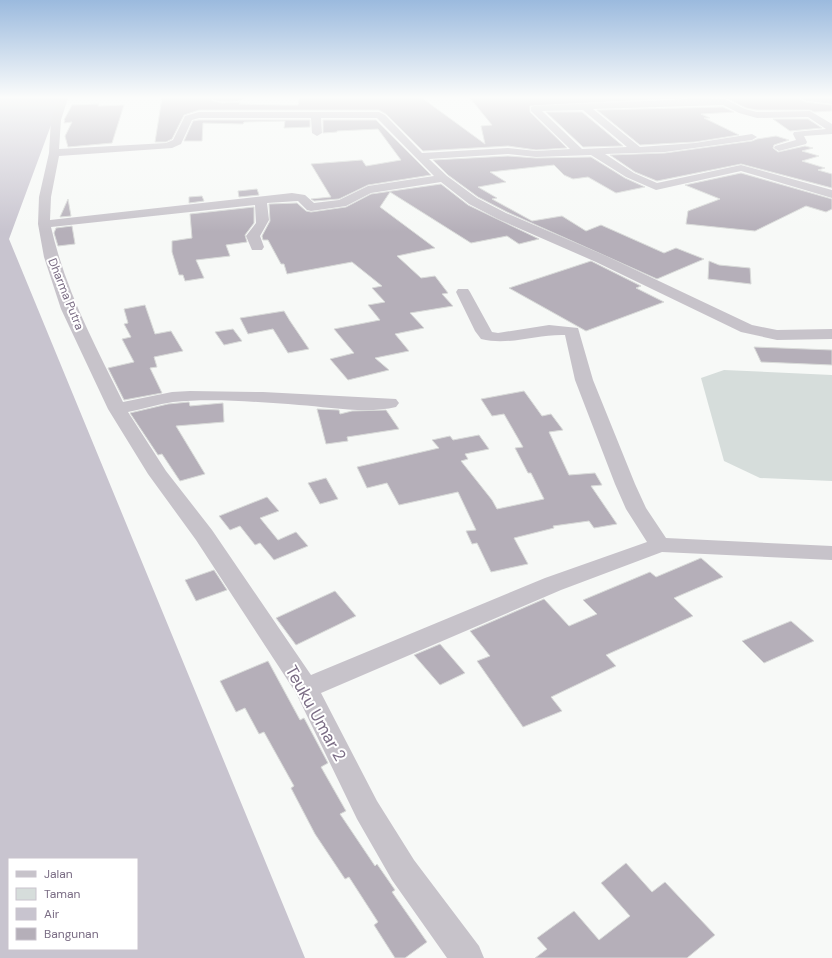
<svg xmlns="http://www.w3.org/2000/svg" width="832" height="958" viewBox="0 0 832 958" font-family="'DM Sans',sans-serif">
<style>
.green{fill:#d6dddb}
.water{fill:#c8c4cf;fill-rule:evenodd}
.building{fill:#b5afb9;stroke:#d9dbd9}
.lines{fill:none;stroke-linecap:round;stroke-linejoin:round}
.minor{fill:#c7c3ca;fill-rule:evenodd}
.labels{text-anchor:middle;stroke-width:4;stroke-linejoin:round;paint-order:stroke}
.far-street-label{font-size:12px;fill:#7a6c84;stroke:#fff}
.near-street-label{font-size:17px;fill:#7a6c84;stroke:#fff}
</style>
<rect width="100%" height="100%" fill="#f7f9f7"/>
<polygon class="green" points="724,370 832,375 832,481 760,478 724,461 701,378"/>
<path class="water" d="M 0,98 L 61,98 L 9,239 L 305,958 L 0,958 ZM 9,859 L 137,859 L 137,949 L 9,949 Z"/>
<g class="building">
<polygon points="162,98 209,98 213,101 222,103 240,102 239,104 283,105 298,105 300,98 422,98 485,144 481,126 492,125 470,98 682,98 530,106 530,112 567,148 536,150 508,146 423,151 386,114 379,110 199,110 184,115 172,139 166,142 155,142"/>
<polygon points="726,98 794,98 800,99 806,102 832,105 832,111 814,112 810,110 757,110 746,108"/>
<polygon points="99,104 98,106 124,105 112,143 68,147 65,136 72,122 64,123 65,120 64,120 72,105"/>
<polygon points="723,107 734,112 701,114 710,118 704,118 739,135 695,142 640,145 597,110"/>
<polygon points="546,112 582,112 623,146 583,147"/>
<polygon points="773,119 808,119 822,128 790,131"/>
<polygon points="199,120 310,120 310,127 284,128 285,121 244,122 243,124 203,123 202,141 184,141 193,121"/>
<polygon points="323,120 376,120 431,175 368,185 339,199 314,201 311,199 331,197 311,164 362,160 366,166 401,160 378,129 337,131 337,132 323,133"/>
<polygon points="776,136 789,140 774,145 773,148 778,152 805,146 813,148 802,151 819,156 802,161 825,168 818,170 832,174 832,188 741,164 657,181 635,172 610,155 665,153 752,141 757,139"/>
<polygon points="508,156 536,158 591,157 625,178 645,187 616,193 588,177 573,179 564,175 554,165 490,172 506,182 478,187 497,198 492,199 532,221 562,216 586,231 601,225 664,253 676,248 704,259 657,279 507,212 478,197 448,175 433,160"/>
<polygon points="741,173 832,199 832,209 826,212 806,206 755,231 686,224 688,211 720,199 685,185"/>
<polygon points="441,184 468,205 539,239 519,244 507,236 471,243 390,192 380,207 435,248 397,256 421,278 435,276 448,293 442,294 453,306 410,313 424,328 395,334 409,351 375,358 389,370 348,380 330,359 354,353 334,329 380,320 368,305 385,302 372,288 382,286 352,262 287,274 284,264 281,264 268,240 263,240 262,236 270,221 269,204 297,203 306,211 311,212 346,207 371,194"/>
<polygon points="257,189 259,195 239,197 238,191"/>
<polygon points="202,196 204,201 189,203 189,197"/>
<polygon points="68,199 71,216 60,217"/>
<polygon points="254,207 254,223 245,235 247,242 226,245 230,256 196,260 204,278 185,281 183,275 179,275 172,252 172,241 192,238 190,214"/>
<polygon points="72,226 75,244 58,246 54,233 56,228"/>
<polygon points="591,261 641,286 636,288 664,302 586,331 509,288"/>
<polygon points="709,261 719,265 750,268 751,284 708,279"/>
<polygon points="145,305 155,334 171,331 183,351 154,357 157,367 150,368 162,393 124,400 108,368 134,362 122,339 131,337 124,324 128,323 124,309"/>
<polygon points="284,311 290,321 309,349 288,353 273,329 248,334 240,318"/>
<polygon points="233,329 242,341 224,345 215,332"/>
<polygon points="754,347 832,350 832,365 761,362"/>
<polygon points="524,391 542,416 551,414 563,430 549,432 569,475 595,473 602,485 591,486 617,524 594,528 589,521 553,526 554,528 514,538 528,564 491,572 477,543 472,544 466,531 476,530 458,492 399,505 387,483 367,488 357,467 439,448 432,440 450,436 453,440 479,435 489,449 465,454 468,459 461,461 492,500 497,509 544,499 531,473 528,473 515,448 523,447 504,414 492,416 481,399"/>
<polygon points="189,402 190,406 223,403 224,422 176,426 205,474 180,481 162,454 158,455 130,413 168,404"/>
<polygon points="317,409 339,410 340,414 352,411 386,410 399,429 347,437 348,441 326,444"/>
<polygon points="326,478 338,499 320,504 308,483"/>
<polygon points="267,497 279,511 260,518 278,540 296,532 308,546 274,560 260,543 255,545 240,526 230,530 219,516"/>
<polygon points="701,558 723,577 674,598 693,616 606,655 616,666 551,697 562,711 523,727 477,661 490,656 470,631 544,599 569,626 597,614 583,600 650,572 656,577"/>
<polygon points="214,570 227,590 196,601 185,580"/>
<polygon points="335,591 356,616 296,645 276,618"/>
<polygon points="791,621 814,641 764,663 742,641"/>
<polygon points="440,644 465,673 440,685 414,655"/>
<polygon points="268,661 300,720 304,718 328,763 321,767 346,811 340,814 375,866 377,864 395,890 392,892 427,942 405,958 395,958 374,925 378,922 349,877 345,879 315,834 291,788 294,786 264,732 259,734 245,708 236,712 220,681"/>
<polygon points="626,863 652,892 665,882 715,935 687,958 535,958 547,949 537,938 574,911 599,940 630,916 601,883"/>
</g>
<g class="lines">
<g class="minor">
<path d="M 58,98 L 68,98 L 61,120 L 59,149 L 166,143 L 173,140 L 185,116 L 199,112 L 379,112 L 385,115 L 422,153 L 508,148 L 536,151 L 570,149 L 531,111 L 531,107 L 534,106 L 687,99 L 689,98 L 725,99 L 745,109 L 757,112 L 810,111 L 832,124 L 832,134 L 804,136 L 807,142 L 806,144 L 779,151 L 774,148 L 775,146 L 796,140 L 793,134 L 794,132 L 826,129 L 808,117 L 757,118 L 739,113 L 723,105 L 593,109 L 640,147 L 695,143 L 752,134 L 757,137 L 752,140 L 665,152 L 605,154 L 634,173 L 657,183 L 741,165 L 832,190 L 832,198 L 741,171 L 656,190 L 626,177 L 591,155 L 536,157 L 508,154 L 429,159 L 447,176 L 477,198 L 506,213 L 606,256 L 752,325 L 777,330 L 832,329 L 832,339 L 777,340 L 741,332 L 596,262 L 498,219 L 469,204 L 441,182 L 371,193 L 346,206 L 311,211 L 307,210 L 298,201 L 267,203 L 269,220 L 260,236 L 264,247 L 262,250 L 252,250 L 246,236 L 256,223 L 255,205 L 51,227 C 66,292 94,343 123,402 L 172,392 L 190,391 L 263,392 L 396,399 L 399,403 L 396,407 C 367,414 328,407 299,405 C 259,402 212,398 173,402 C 158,404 143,409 128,412 L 166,471 L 212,530 L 311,675 L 545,578 L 647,542 L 626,509 L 615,484 L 575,380 L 565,335 C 537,334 509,346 481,339 L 475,331 L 456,292 L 458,289 L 468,289 L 470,292 L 492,332 L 498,333 L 549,325 L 578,328 L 593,380 L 635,484 L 646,508 L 666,538 L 832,546 L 832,560 L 662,552 L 561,590 L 321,693 L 377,801 L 414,860 L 479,946 L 484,958 L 447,958 L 392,880 L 357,819 L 296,693 L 196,540 L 148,474 L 108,409 L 61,309 L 44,257 L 38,224 L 39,197 L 49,153 L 51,120 ZM 583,110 L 627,147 L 582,149 L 542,111 ZM 199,118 L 311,118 L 312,133 L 317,136 L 322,133 L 321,118 L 377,118 L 434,176 L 368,186 L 339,200 L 314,203 L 305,195 L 292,193 L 50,220 L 51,197 L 59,156 L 172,148 L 181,144 L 192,120 Z"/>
<path d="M 210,98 L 245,98 C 239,103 216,103 210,98 Z"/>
<polygon points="801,98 832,98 832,104 806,101"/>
</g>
</g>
<linearGradient id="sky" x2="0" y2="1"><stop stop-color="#9bbade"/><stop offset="0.42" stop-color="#fbfcfb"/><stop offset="1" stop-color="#fbfcfb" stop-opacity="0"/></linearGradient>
<rect width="832" height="232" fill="url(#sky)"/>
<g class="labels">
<g class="far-street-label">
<text transform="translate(66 294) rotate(68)" y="4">Dharma Putra</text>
</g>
<g class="near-street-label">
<text transform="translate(316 713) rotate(61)" y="6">Teuku Umar 2</text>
</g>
</g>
<rect x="8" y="858" width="130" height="92" fill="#ffffff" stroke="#cac4ce"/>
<rect x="16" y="871" width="20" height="6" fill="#c7c3ca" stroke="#cac4ce"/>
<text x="44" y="878" font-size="12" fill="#7a6c84">Jalan</text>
<rect x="16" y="888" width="20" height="12" fill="#d6dddb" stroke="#cac4ce"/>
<text x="44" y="898" font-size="12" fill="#7a6c84">Taman</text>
<rect x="16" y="908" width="20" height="12" fill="#c8c4cf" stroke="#cac4ce"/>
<text x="44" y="918" font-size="12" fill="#7a6c84">Air</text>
<rect x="16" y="928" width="20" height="12" fill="#b5afb9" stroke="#cac4ce"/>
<text x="44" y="938" font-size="12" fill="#7a6c84">Bangunan</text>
</svg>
